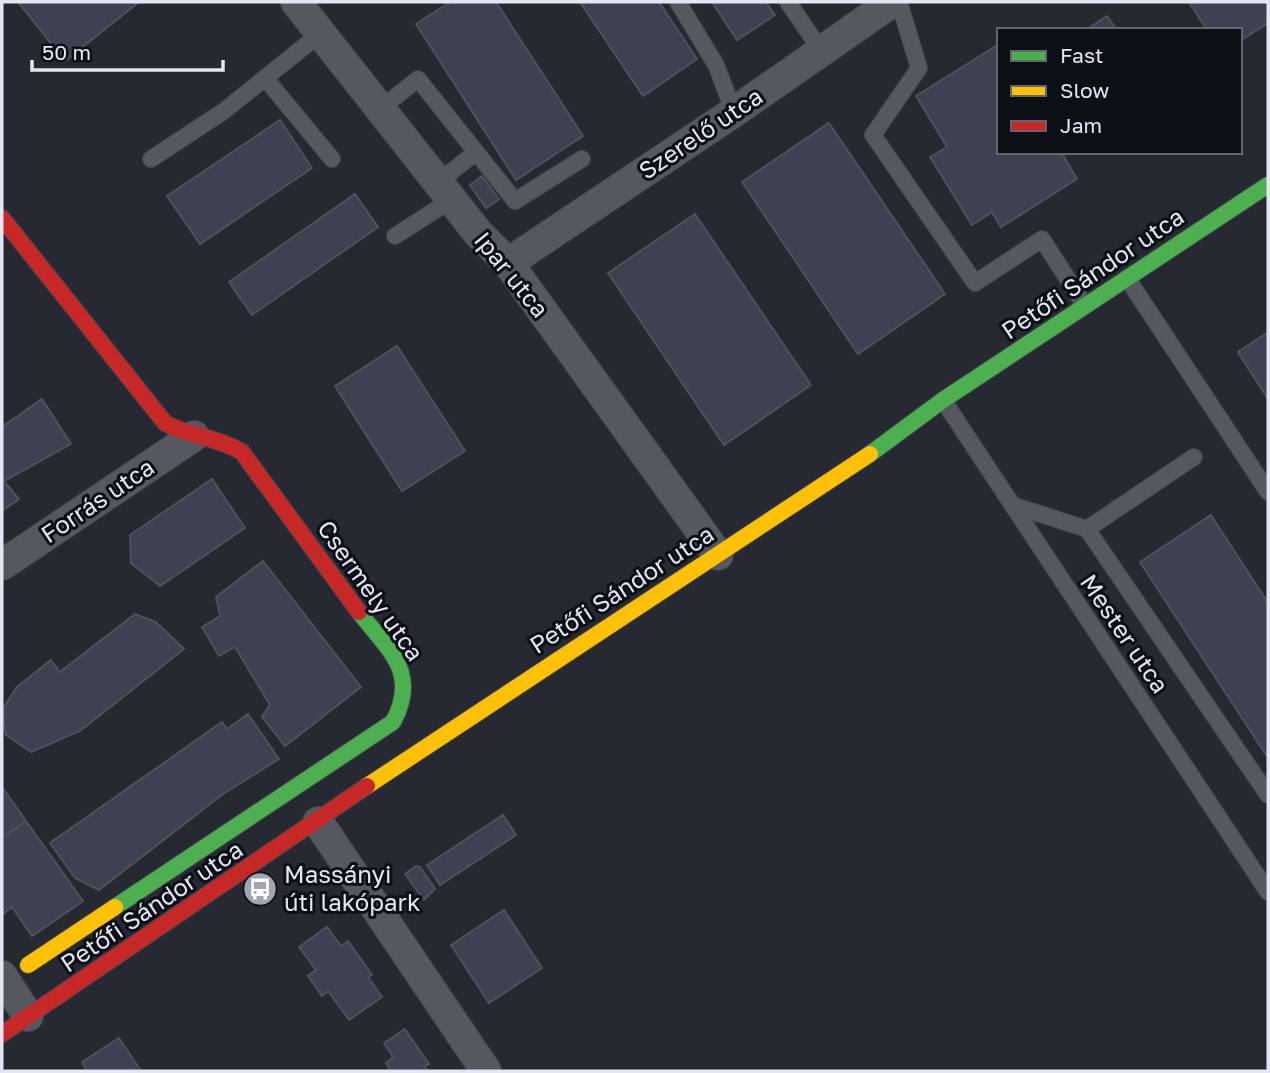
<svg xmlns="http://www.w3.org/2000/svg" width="1270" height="1073" font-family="'Golos Text',sans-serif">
  <rect width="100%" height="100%" fill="#272932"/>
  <path fill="#3e4150" stroke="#4e5158" stroke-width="2" d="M18 2H139L65 61Z
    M450 2H496L583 136 516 180 416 24Z
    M580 2H659L697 59 643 96Z
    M712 2H766L775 15 737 40Z
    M1189 2H1265L1268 7V23L1240 41V30H1207Z
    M1107 16 1117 30H1086Z
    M996 46 999 52V152H1061L1077 179 1001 227 992 212 972 225 930 157 947 147 916 96Z
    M280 120 312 168 200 244 167 196Z
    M829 123 945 294 858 354 742 182Z
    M482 176 499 199 486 208 470 185Z
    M355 194 378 227 252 315 229 282Z
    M695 214 811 385 724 445 608 273Z
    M1268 332V399L1238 352Z
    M397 346 465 451 402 491 335 386Z
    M42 399 71 444 4 481 19 499 2 511V427Z
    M212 479 245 528 160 586 131 563 130 535Z
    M1211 515 1268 603V758L1140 562Z
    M263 561 361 687 285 746 262 717 270 705 235 647 219 656 202 627 220 616 216 597Z
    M135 614 156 622 184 649 80 731 31 752 6 735 2 710 17 687 51 660 60 672Z
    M248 714 279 759 223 794 99 890 75 878 50 843 222 722 227 729Z
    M2 787 26 821 2 838Z
    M503 815 516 835 440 885 427 865Z
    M26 821 83 901 32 936 12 907 2 915V838Z
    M416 866 420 867 435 889 424 900 405 874Z
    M504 910 542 968 489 1003 451 945Z
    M327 927 341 946 348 941 372 975 368 977 382 997 349 1020 328 991 322 996 308 976 316 970 299 947Z
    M405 1029 429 1064 425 1066 428 1071H391L386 1063 393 1057 384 1043Z
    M119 1038 141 1071H87L82 1062Z"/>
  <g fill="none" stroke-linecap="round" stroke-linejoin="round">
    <g stroke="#43454d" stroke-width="18">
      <path id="lane" d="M678 2 716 65 734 112
        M788 2 822 52
        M899 2 919 68 873 135 975 283 1042 239 1085 306
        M265 78 332 159
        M380 109 418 79 515 201 582 159
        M151 159 224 111 321 33
        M437 183 475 153
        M395 236 451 200
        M1127 278 1268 492
        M943 400 1268 892
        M1012 505 1087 529 1268 795
        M1087 529 1194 457"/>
    </g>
    <g stroke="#43454d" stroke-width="32">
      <path id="street" d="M296 2 478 233 508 263 718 555
        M508 263 734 112 892 2
        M2 565 194 436
        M318 822 486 1071
        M2 976 28 1016"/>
    </g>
    <g stroke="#43454d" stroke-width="18">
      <path id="fast" d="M870 454 943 400 1268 185
        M115 907 393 722C420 672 388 650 359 612"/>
    </g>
    <g stroke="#43454d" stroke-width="18">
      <path id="slow" d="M367 786 870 454
        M28 965 115 907"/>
    </g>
    <g stroke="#43454d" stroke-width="18">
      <path id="jam" d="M2 218 165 423C189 437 218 437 242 452L359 612
        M2 1034 367 786"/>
    </g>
    <use href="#lane" stroke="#56585f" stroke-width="16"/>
    <use href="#street" stroke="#56585f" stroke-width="30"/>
    <use href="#fast" stroke="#4caf50" stroke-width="16"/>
    <use href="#slow" stroke="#ffc107" stroke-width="16"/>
    <use href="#jam" stroke="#c62828" stroke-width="16"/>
  </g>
  <defs>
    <g id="bus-disc" transform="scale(1.75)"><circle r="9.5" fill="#a2a4af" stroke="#0d0f17"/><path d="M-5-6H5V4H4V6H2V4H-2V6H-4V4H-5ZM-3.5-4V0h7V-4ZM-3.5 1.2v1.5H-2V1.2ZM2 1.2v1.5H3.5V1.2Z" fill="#fff"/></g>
  </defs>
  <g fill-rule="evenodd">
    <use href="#bus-disc" x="260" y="889"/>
  </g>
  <g text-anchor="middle" stroke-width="6" stroke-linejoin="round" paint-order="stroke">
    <g font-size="24" fill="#e4e7f3" stroke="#0d0f17">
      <text transform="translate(701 134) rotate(-34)" y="8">Szerelő utca</text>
      <text transform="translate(1093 274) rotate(-34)" y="8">Petőfi Sándor utca</text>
      <text transform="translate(511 275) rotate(51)" y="8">Ipar utca</text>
      <text transform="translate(98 501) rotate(-34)" y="8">Forrás utca</text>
      <text transform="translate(622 590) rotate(-33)" y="8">Petőfi Sándor utca</text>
      <text transform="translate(370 591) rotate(55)" y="8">Csermely utca</text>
      <text transform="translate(1124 634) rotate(56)" y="8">Mester utca</text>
      <text transform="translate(152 907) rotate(-34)" y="8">Petőfi Sándor utca</text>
    </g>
    <g font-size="24" fill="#e4e7f3" stroke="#0d0f17" text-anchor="start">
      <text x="284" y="883">Massányi<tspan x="284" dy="28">úti lakópark</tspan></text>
    </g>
  </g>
  <rect width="1270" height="1073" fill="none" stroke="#e4e7f3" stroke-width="7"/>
  <rect x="997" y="28" width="245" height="126" fill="#0d0f17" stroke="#63656f" stroke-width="2"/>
  <rect x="1011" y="51" width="35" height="10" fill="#4caf50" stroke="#63656f" stroke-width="2"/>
  <text x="1060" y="63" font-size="21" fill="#e4e7f3">Fast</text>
  <rect x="1011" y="86" width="35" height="10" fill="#ffc107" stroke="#63656f" stroke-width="2"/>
  <text x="1060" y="98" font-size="21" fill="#e4e7f3">Slow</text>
  <rect x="1011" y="121" width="35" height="10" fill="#c62828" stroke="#63656f" stroke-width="2"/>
  <text x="1060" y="133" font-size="21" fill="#e4e7f3">Jam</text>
  <path d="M32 60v10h191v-10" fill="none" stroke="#e4e7f3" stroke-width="3.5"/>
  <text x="42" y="60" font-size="21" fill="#e4e7f3" stroke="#0d0f17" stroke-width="5" paint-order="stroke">50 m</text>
</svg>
